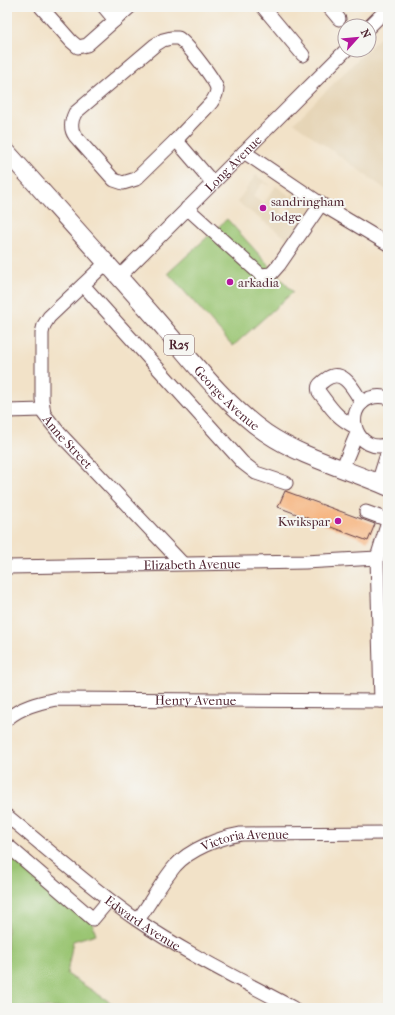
<svg xmlns="http://www.w3.org/2000/svg" width="395" height="1015" font-family="'IM FELL French Canon',serif">
  <rect width="100%" height="100%" fill="#f6f6f2"/>
  <filter id="ink" filterUnits="userSpaceOnUse"><feTurbulence type="fractalNoise" baseFrequency=".025" numOctaves="2"/><feDisplacementMap in="SourceGraphic" scale="8" xChannelSelector="R" yChannelSelector="G"/><feConvolveMatrix kernelMatrix="1 2 1 2 8 2 1 2 1" color-interpolation-filters="sRGB"/></filter>
  <filter id="wash" filterUnits="userSpaceOnUse"><feTurbulence type="fractalNoise" baseFrequency=".012" numOctaves="4" result="noise"/><feDisplacementMap in="SourceGraphic" scale="16" xChannelSelector="R" yChannelSelector="G"/><feGaussianBlur stdDeviation="0.9" result="paint"/><feColorMatrix in="noise" values="0 0 0 0 0 0 0 0 0 0 0 0 0 0 0 0 0 1.4 0 .05"/><feComposite in="paint" operator="in"/></filter>
  <g filter="url(#wash)">
    <rect width="100%" height="100%" fill="#f2e2c8"/>
    <path fill="#e6d5b7" d="M388 30V191L294 123 367 50H369V48Z
      M256 175 270 185 269 186 263 182 253 196 263 204 276 186 290 196 280 211 286 216 291 210 285 205 293 193 312 207 289 240 237 202Z"/>
    <path fill="#9ac572" stroke="#72724e" d="M227 219 293 292 233 346 168 273Z
      M7 853 92 922 96 934 73 941 67 974 119 1008H7Z"/>
    <g id="blocks">
      <path fill="#f6b078" d="M285 491 375 524 368 541 278 507Z"/>
    </g>
  </g>
  <g filter="url(#ink)">
    <use href="#blocks" fill-opacity="0" stroke="#633c43" stroke-width="1"/>
    <g fill="none" stroke-linecap="round" stroke-linejoin="round">
      <g stroke="#633c43" stroke-width="15">
        <g id="minor">
          <path d="M41 7 71 41 78 47 87 45 130 7"/>
          <path d="M104 7 115 20"/>
          <path d="M263 7 303 55"/>
          <path d="M329 7 339 19"/>
          <path d="M369 27 388 8"/>
          <path d="M171 38C173 38 176 38 178 38 185 41 216 81 217 89 217 95 214 99 211 103L176 140 136 179 123 183 114 180 75 136C70 129 71 121 75 113L155 45 163 40Z"/>
          <path d="M176 140 213 183"/>
          <path d="M244 152 321 204 388 244"/>
          <path d="M187 208 261 275 271 274 279 265 321 204"/>
          <path id="s1" d="M106 263 49 317 44 325 42 333V399L44 414 60 434 182 563"/>
          <path id="s2" d="M119 277 346 50"/>
          <path d="M83 285 243 463 256 473 286 483"/>
          <path d="M388 398C382 396 376 396 370 398 340 410 358 456 388 444"/>
          <path d="M7 411 43 410"/>
          <path d="M355 427C336 417 332 409 319 392 317 385 320 384 325 380 343 366 354 390 362 403"/>
          <path d="M342 469 357 433"/>
          <path d="M378 483 388 451"/>
          <path d="M366 512 388 520"/>
          <path id="s3" d="M7 567 305 562 377 558"/>
          <path d="M381 701 377 558 388 522"/>
          <path id="s4" d="M7 719C21 707 38 703 56 699L388 701"/>
          <path id="s5" d="M7 816C50 851 92 889 137 920 187 954 241 980 293 1008"/>
          <path d="M7 845 93 919 109 900"/>
          <path id="s6" d="M138 920C150 903 161 883 175 866 190 849 219 838 241 834L388 833"/>
        </g>
      </g>
      <g stroke="#633c43" stroke-width="19">
        <g id="major">
          <path id="s7" d="M7 152C57 208 107 263 157 320 189 357 225 405 266 433 303 458 347 469 388 487"/>
        </g>
      </g>
      <use href="#minor" stroke="#fff" stroke-width="13"/>
      <use href="#major" stroke="#fff" stroke-width="17"/>
    </g>
  </g>
  <g fill="#b5179e" stroke="#f6f6f2" stroke-width="1.5">
    <circle cx="263" cy="208" r="4"/>
    <circle cx="230" cy="282" r="4"/>
    <circle cx="338" cy="521" r="4"/>
  </g>
  <g text-anchor="middle" stroke-width="4" stroke-linejoin="round" paint-order="stroke">
    <rect fill="#f6f6f2" stroke="#7e6067" stroke-width="1" x="164" y="335" width="30" height="20" rx="3"/>
    <g font-size="12" font-weight="bold" fill="#4a1f2b">
      <text x="179" y="349">R25</text>
    </g>
    <g font-size="13" fill="#4a1f2b" stroke="#f6f6f2">
      <text dy="5" stroke="none"><textPath href="#s2" startOffset="161">Long Avenue</textPath></text>
      <text dy="5" stroke="none"><textPath href="#s7" startOffset="330">George Avenue</textPath></text>
      <text dy="5" stroke="none"><textPath href="#s1" startOffset="214">Anne Street</textPath></text>
      <text dy="5" stroke="none"><textPath href="#s3" startOffset="185">Elizabeth Avenue</textPath></text>
      <text dy="5" stroke="none"><textPath href="#s4" startOffset="193">Henry Avenue</textPath></text>
      <text dy="5" stroke="none"><textPath href="#s6" startOffset="143">Victoria Avenue</textPath></text>
      <text dy="5" stroke="none"><textPath href="#s5" startOffset="173">Edward Avenue</textPath></text>
    </g>
    <g font-size="13" fill="#4a1f2b" stroke="#f6f6f2" text-anchor="start">
      <text x="271" y="206">sandringham<tspan x="271" dy="15">lodge</tspan></text>
      <text x="238" y="287">arkadia</text>
      <text x="330" y="526" text-anchor="end">Kwikspar</text>
    </g>
  </g>
  <rect width="395" height="1015" fill="none" stroke="#f6f6f2" stroke-width="24"/>
  <g transform="translate(357 38) rotate(63)"><circle r="19" fill="#f6f6f2" stroke="#b1a0a2"/>
  <path d="M0-3L7 15L0 10L-7 15Z" fill="#b5179e"/>
  <text y="-6" font-size="11" font-weight="bold" text-anchor="middle" fill="#4a1f2b">N</text>
  </g>
</svg>
